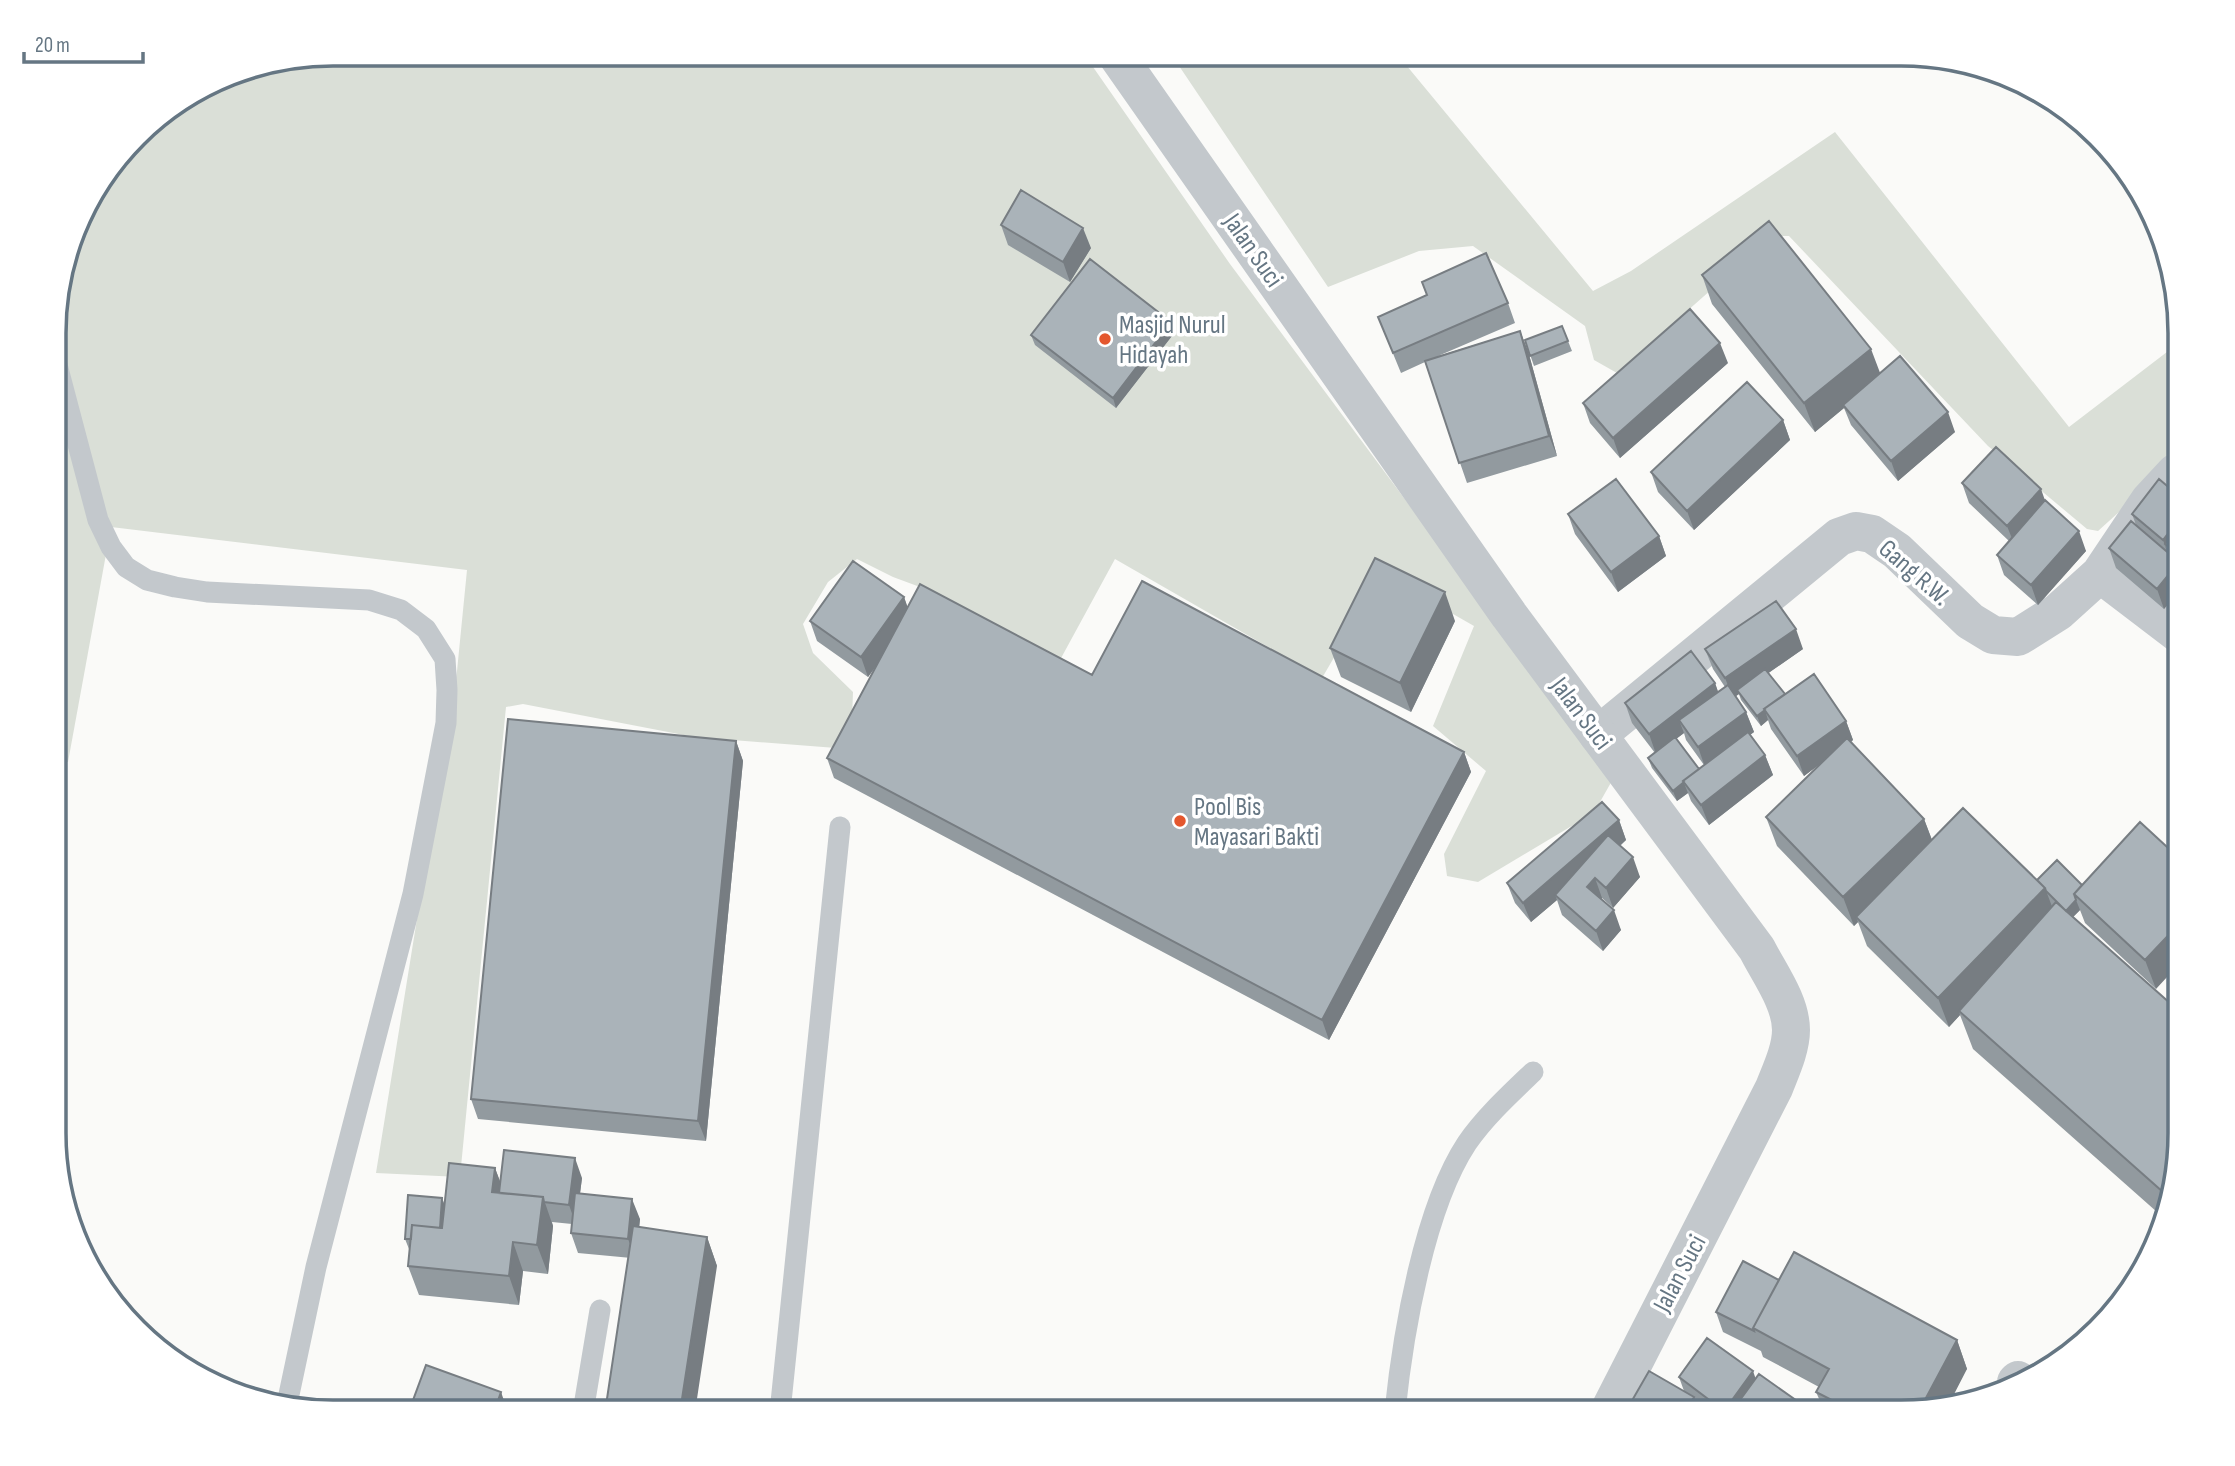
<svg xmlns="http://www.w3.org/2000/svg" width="2235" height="1466" font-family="'Sofia Sans Condensed',sans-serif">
  <rect width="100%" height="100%" fill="#fafaf8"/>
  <path fill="#dadfd7" d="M333 54H1084L1230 264 1613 779 1592 816 1570 827 1478 882 1447 876 1444 854 1486 771 1433 726 1474 626 1383 574 1322 678 1115 559 1060 660 920 587 893 577 857 559 828 582 803 624 813 653 853 692 852 719 836 748 694 737 523 704 506 707 460 1177 376 1173 457 671 467 570 111 527 68 762H57V297L83 209 149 124 227 75Z
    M1171 54H1397L1593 291 1631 271 1835 132 2069 427 2180 342V457L2098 531 2087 529 1988 446 1789 236H1772L1617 373 1594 360 1585 326 1473 246 1419 251 1328 287Z"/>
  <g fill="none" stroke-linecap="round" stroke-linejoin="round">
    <path stroke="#c3c8cc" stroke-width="21" d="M57 365 98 520 111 547 126 567 147 580 175 587 207 592 369 600 401 610 426 629 445 659 447 690 446 723 413 894 316 1267 287 1404
      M1395 1411C1403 1334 1424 1208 1467 1143 1485 1117 1510 1094 1533 1072
      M583 1412 600 1310
      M780 1412 840 827"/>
    <path stroke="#c3c8cc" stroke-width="38" d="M2100 574 2180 635
      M1598 735 1839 537 1856 531 1872 534 1897 551 1970 621 1993 635 2018 637 2058 612 2100 574 2149 501 2175 473 2180 472
      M2016 1382 2018 1380"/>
    <path stroke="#c3c8cc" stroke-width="38" d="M1116 54 1509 615 1757 949C1769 973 1791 1002 1791 1030 1791 1049 1781 1070 1774 1088L1609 1411"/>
  </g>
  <path fill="#929a9f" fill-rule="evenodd" d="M1001 225 1091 248 1070 282 1008 245Z
    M1702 275 1880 374 1955 432 1898 481 1851 425 1844 408 1815 432 1712 304Z
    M1422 282 1508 303 1515 323 1438 356 1520 331 1528 351 1557 456 1467 483 1425 362 1401 373 1378 317 1427 295Z
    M1175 332 1116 408 1035 345 1031 335Z
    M1525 340 1568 341 1572 351 1534 366Z
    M1728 363 1620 458 1590 423 1583 403Z
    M1783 420 1790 440 1694 530 1658 492 1651 472Z
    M1962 483 2045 501 2086 551 2038 605 2004 575 1997 555 2009 541 1969 503Z
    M2180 497V590L2164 609 2116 568 2109 548 2136 525 2132 514Z
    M1568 514 1659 536 1666 556 1618 592 1575 534Z
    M2180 593V614L2175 599Z
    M904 597 907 606 1092 675 1464 752 1471 772 1329 1040 834 778 827 758 875 668 868 677 817 641 810 621Z
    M1455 621 1411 712 1341 677 1330 648Z
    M1705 649H1803L1768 673 1785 694 1846 721 1853 740 1851 742 1924 819 1932 840 2037 880 2082 885 2140 822 2156 989 2085 923 2080 910 2073 917 2180 1151 2166 1220 1973 1049 1960 1015 1949 1027 1867 946 1858 922 1854 926 1777 846 1766 817 1822 762 1804 776 1771 729 1768 720 1761 726 1741 700 1739 694 1736 696 1746 712 1754 732 1750 735 1765 755 1773 775 1709 825 1691 801 1688 793 1677 801 1652 768 1648 758 1655 753 1632 723 1625 703 1715 683 1718 692 1725 687 1713 669ZM1684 733 1686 740 1704 765 1699 769 1676 739Z
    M736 741 743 761 706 1141 478 1119 471 1099Z
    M1619 820 1626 840 1620 846 1640 877 1613 908 1602 898 1601 899 1621 930 1603 951 1562 915 1557 900 1531 922 1515 903 1507 883Z
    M495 1168 500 1182 582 1178 580 1193 640 1219 639 1227 707 1237 717 1266 578 1253 571 1233 572 1224 552 1222 553 1226 548 1274 523 1271 519 1305 419 1295 408 1266 410 1249H409L405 1239 444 1204Z
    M1779 1280 1957 1340 1967 1369 1920 1411H1814L1820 1401 1816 1392 1819 1387 1763 1357 1761 1351 1723 1332 1716 1312Z
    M1679 1377 1756 1379 1800 1403 1803 1411H1705L1696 1405 1699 1411H1626L1684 1391Z
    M412 1403 508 1412H415Z"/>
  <path fill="#777d82" d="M1083 228 1091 248 1070 282 1063 262Z
    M1171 322 1175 332 1116 408 1113 398Z
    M1520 331 1528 351 1557 456 1549 436Z
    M1720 343 1728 363 1620 458 1613 438Z
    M1871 349 1882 378 1843 405 1844 408 1815 432 1804 403Z
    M1948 412 1955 432 1898 481 1891 461Z
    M1783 420 1790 440 1694 530 1687 511Z
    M2041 489 2048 509 2015 546 2007 526Z
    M2180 518V547L2165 544 2170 560 2163 540Z
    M2079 531 2086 551 2038 605 2031 585Z
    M1659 536 1666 556 1618 592 1611 572Z
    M2179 562 2180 590 2164 609 2157 589Z
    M1445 592 1455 621 1411 712 1400 683Z
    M904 597 911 617 868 677 861 657Z
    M1796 629 1803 649 1740 693 1737 690 1739 694 1733 698 1725 678Z
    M1715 683 1722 703 1679 720 1684 733 1656 754 1649 734Z
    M1765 710 1768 720 1761 726 1757 716Z
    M1746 712 1754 732 1705 767 1698 747Z
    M1846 721 1853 740 1804 776 1797 756Z
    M736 741 743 761 706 1141 698 1121Z
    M1464 752 1471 772 1329 1040 1322 1020Z
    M1765 755 1773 775 1709 825 1701 805Z
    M1684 783 1688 793 1677 801 1673 791Z
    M1924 819 1935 848 1856 917 1858 922 1854 926 1843 897Z
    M1619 820 1626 840 1559 898 1555 895 1557 900 1531 922 1523 903Z
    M1633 857 1640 877 1613 908 1606 888Z
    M1595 878 1602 898 1595 907 1587 887Z
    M2045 888 2056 917 1959 1011 1960 1015 1949 1027 1938 998Z
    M2076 900 2080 910 2069 921 2066 911Z
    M1614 910 1621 930 1603 951 1596 931Z
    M2180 923V963L2156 989 2145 960Z
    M575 1158 582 1178 576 1225 569 1205Z
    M495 1168 506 1197 492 1192Z
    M2174 1179 2169 1207 2163 1192Z
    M543 1197 553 1226 548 1274 537 1245Z
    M442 1198 446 1208 439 1241Z
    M632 1199 640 1219 636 1259 628 1239Z
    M707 1237 717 1266 695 1412H680Z
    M513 1242 523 1271 519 1305 509 1276Z
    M1957 1340 1967 1369 1950 1402 1919 1411Z
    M1753 1371 1760 1391 1745 1411H1724Z
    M501 1392 508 1412H494Z
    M1694 1397 1699 1411H1685Z
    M1800 1403 1803 1411H1795Z"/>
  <path fill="#aab3b9" stroke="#777d82" stroke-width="2" d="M1021 190 1083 228 1063 262 1001 225Z
    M1769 221 1871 349 1804 403 1702 275Z
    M1486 253 1508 303 1393 353 1378 317 1427 295 1422 282Z
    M1090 259 1171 322 1113 398 1031 335Z
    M1690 309 1720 343 1613 438 1583 403Z
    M1562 326 1568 341 1530 356 1525 340Z
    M1520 331 1549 436 1459 463 1425 361Z
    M1900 356 1948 412 1891 461 1843 405Z
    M1747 382 1783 420 1687 511 1651 472Z
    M1996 447 2041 489 2007 526 1962 483Z
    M1616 479 1659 536 1611 572 1568 514Z
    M2159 479 2180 497V518L2163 540 2132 514Z
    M2045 500 2079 531 2031 585 1997 555Z
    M2131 521 2179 562 2157 589 2109 548Z
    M2180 526V557L2165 544Z
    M1375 558 1445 592 1400 683 1330 648Z
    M853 561 904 597 861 657 810 621Z
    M1142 581 1464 752 1322 1020 827 758 920 584 1092 675Z
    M2180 593V604L2175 599Z
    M1776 601 1796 629 1725 678 1705 649Z
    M1691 651 1715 683 1649 734 1625 703Z
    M1765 669 1785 694 1764 709 1765 710 1757 716 1737 690Z
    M1814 674 1846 721 1797 756 1764 709Z
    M1728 685 1746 712 1698 747 1679 720Z
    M508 719 736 741 698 1121 471 1099Z
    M1748 732 1765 755 1701 805 1683 781Z
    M1675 737 1699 769 1683 781 1684 782 1673 791 1648 758Z
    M1847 738 1924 819 1843 897 1766 817Z
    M1602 802 1619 820 1523 903 1507 883Z
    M1963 808 2045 888 1938 998 1856 917Z
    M2140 822 2180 859V923L2145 960 2074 894Z
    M1608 835 1633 857 1606 888 1595 878 1587 887 1614 910 1596 931 1555 895Z
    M2057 860 2082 885 2074 894 2076 900 2066 911 2046 891 2045 888 2037 880Z
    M2056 902 2180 1012V1151L2174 1179 2163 1192 1959 1011Z
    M504 1150 575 1158 569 1205 544 1202 543 1197 499 1193Z
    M449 1163 495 1168 492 1192 543 1197 537 1245 513 1242 509 1276 408 1266 412 1225 442 1228Z
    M575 1193 632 1199 628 1239 571 1233Z
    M408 1195 442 1198 440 1228 412 1225 411 1239H405Z
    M633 1226 707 1237 680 1412H605Z
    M1794 1252 1957 1340 1919 1411H1853L1816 1392 1829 1369 1753 1328Z
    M1743 1261 1779 1280 1753 1328 1754 1331 1716 1312Z
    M1707 1338 1753 1371 1724 1411 1679 1377Z
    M426 1365 501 1392 494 1412H437L412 1403Z
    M1649 1371 1694 1397 1685 1411H1626Z
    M1759 1374 1800 1403 1795 1411H1732Z
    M1820 1401 1839 1411H1814Z"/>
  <g fill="#e4572e" stroke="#fff" stroke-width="2.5">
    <circle cx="1105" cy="339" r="7"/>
    <circle cx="1180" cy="821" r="7"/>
  </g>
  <g text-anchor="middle" stroke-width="7" stroke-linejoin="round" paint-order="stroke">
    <g font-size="26" fill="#657683" stroke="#fff">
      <text transform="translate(1254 250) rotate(55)" y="9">Jalan Suci</text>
      <text transform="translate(1915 572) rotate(41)" y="9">Gang R.W.</text>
      <text transform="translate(1582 713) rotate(53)" y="9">Jalan Suci</text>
      <text transform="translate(1679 1273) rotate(-62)" y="9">Jalan Suci</text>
    </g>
    <g font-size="26" fill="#657683" stroke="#fff" text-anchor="start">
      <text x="1119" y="333">Masjid Nurul<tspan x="1119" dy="30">Hidayah</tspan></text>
      <text x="1194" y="815">Pool Bis<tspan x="1194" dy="30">Mayasari Bakti</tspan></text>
    </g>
  </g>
  <path d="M0 0H2235V1466H0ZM333 66H1901A267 267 0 0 1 2168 333V1133A267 267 0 0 1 1901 1400H333A267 267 0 0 1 66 1133V333A267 267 0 0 1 333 66Z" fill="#fff" fill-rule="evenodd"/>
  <path fill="none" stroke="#657683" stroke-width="3.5" d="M333 66H1901A267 267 0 0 1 2168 333V1133A267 267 0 0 1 1901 1400H333A267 267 0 0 1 66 1133V333A267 267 0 0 1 333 66Z"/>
  <path d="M24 52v10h119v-10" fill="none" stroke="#657683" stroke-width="3.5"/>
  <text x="35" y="52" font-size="21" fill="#657683" stroke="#ffffff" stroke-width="5" paint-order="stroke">20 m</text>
</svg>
